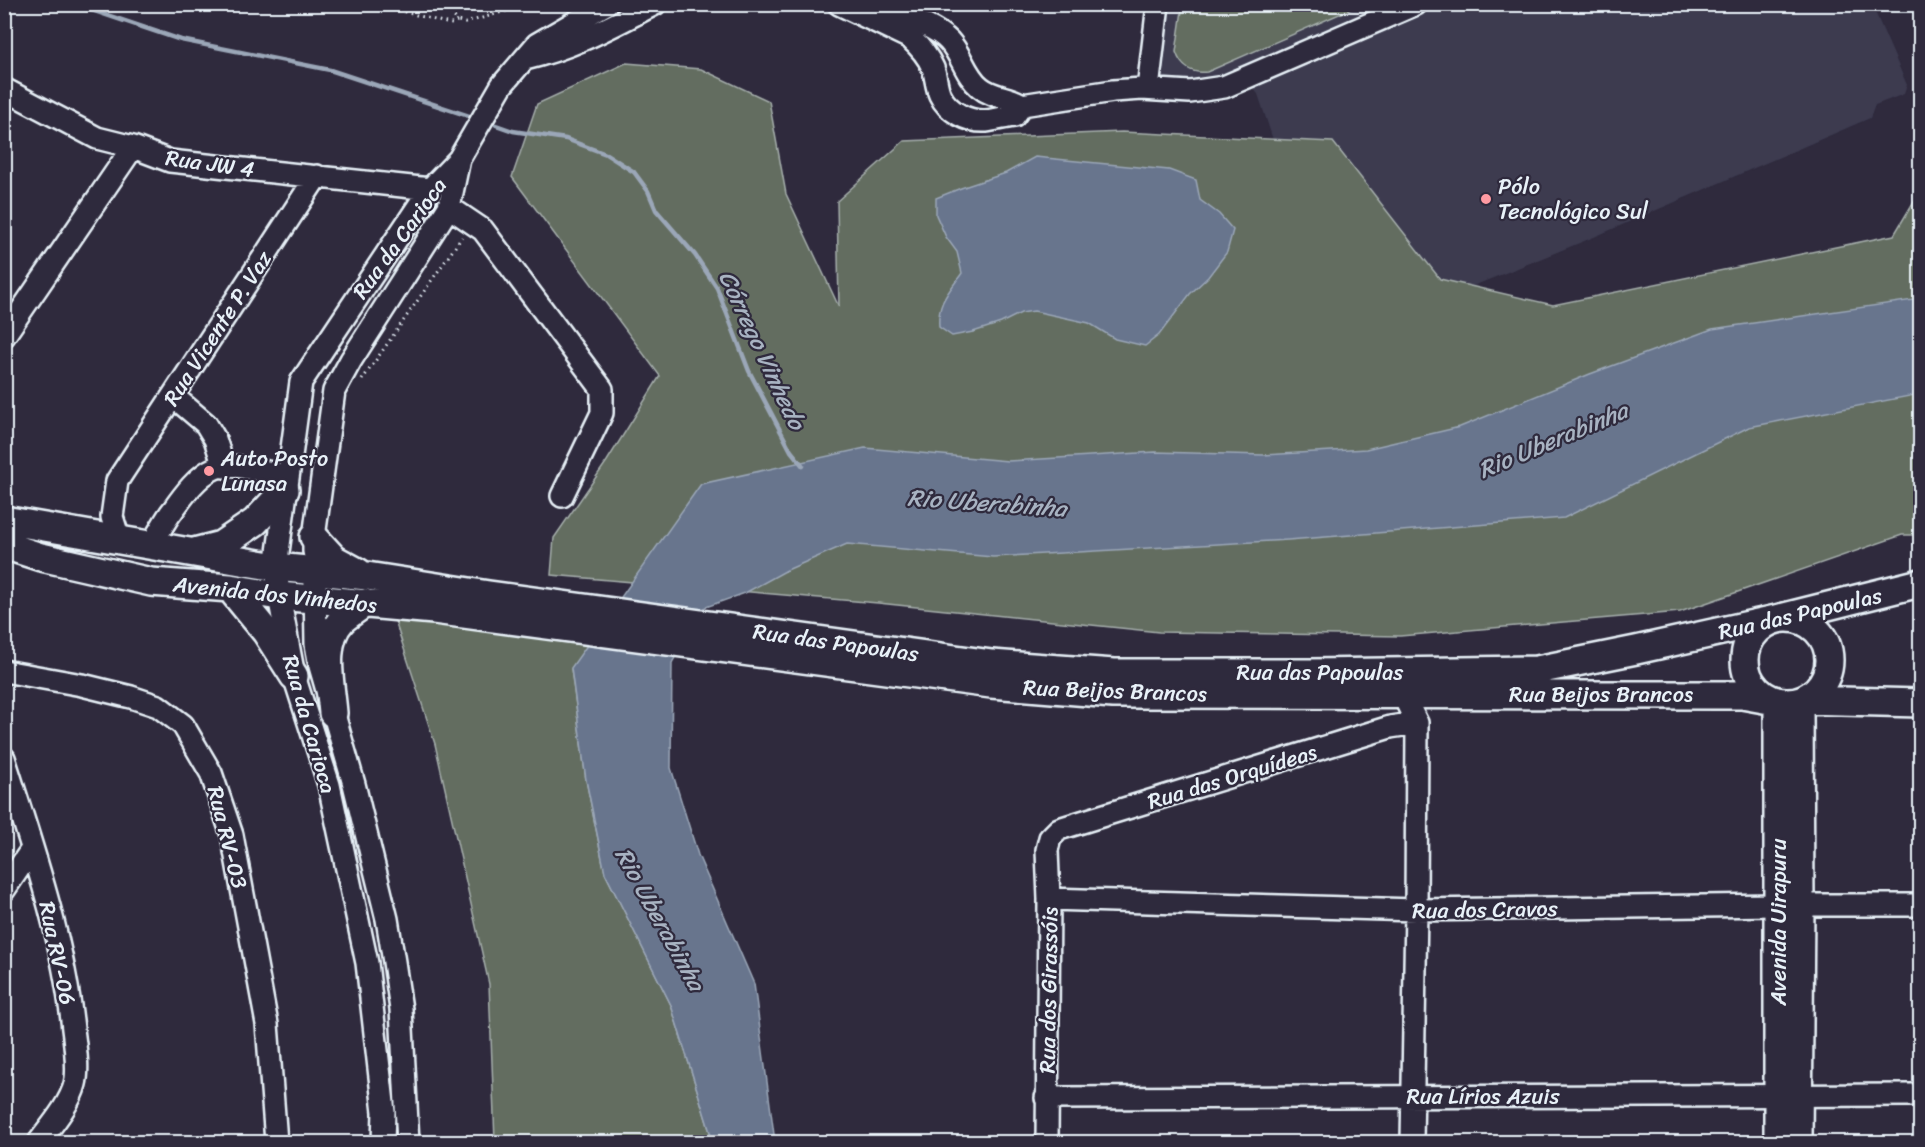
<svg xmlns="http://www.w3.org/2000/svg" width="1925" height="1147" font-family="Sriracha,sans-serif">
  <rect width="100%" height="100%" fill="#2f2a3d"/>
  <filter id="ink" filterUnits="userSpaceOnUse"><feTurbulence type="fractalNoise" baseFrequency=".0167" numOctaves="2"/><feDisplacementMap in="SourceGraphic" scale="12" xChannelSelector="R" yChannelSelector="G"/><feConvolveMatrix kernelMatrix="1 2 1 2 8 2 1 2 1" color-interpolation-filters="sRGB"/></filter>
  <g filter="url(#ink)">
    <path fill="#3c3b50" d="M1158 4 1872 5 1907 85 1904 94 1875 105 1870 118 1594 237 1394 318 1280 161 1258 94 1245 78 1157 90Z"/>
    <path fill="#636d61" stroke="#a6afac" stroke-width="1.5" d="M1183 4H1360V5L1207 72C1192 74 1181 67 1176 52Z
      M626 63 701 69 769 101 786 194 839 307 837 201 904 141 1122 132 1333 142 1440 279 1553 305 1894 235 1920 191V535H1902L1680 612 1400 636 1159 632 878 603 551 575 554 538 607 461 660 376 512 177 537 104Z
      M393 615 589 644 571 669 586 780 605 873 671 1005 713 1142H495L489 984 435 744Z"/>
    <path fill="#68758d" stroke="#9ba7b8" stroke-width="1.5" d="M1035 157 1169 170 1196 180 1200 200 1219 214 1233 230 1227 252 1208 277 1190 294 1159 335 1145 346 1115 339 1089 323 1034 311 1021 313 1001 323 973 332 952 336 939 327C937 302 949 292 962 273L957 252 946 237 936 215V198L961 188 1006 173Z
      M1920 299V394L1749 427 1564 518 1288 540 993 557 847 544 787 570 745 593 703 608 672 663 671 768 698 855 754 984 775 1142H713L671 1005 605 873 586 780 571 668 701 484 865 448 1008 461 1155 452 1264 455 1366 449 1460 427 1590 374 1712 329Z"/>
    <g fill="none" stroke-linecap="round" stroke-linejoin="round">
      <path stroke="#9ba7b8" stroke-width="4.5" d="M74 4 181 40 330 70 475 118
        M496 125 513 131 566 139 606 154 634 172 648 191 656 210 695 255 717 288 749 371 791 451 803 466"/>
      <g stroke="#e8f1f8" stroke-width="26">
        <path id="minor" d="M839 4 910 38C919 46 928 56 933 68 936 76 936 86 940 95 948 112 968 122 986 121 996 120 1005 117 1014 116L1022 105
          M875 4C896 14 934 25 949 41 962 55 965 75 980 87 993 98 1009 96 1022 105L1113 91 1142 89 1190 92 1224 87 1416 4
          M525 59C573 48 612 26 655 4
          M4 89 97 138 133 147 170 161 430 189
          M1148 89 1158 4
          M449 207 483 230 602 389V413L562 496
          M4 336 133 147
          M173 396 206 424 215 439 224 467
          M119 539 112 517 117 481 317 176
          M150 545C159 534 164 521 173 510 183 496 198 475 215 468 229 461 271 473 287 477
          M314 552V537L334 391 351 360 449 207 459 159
          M315 584 316 644 320 666 354 784 387 919 394 962 401 1009 408 1142
          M4 671 82 685 131 697 158 706 183 725 211 773 232 835 267 1024 276 1142
          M1403 695 1417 723 1416 910 1412 1142
          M4 758C32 847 63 936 73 1029 75 1045 79 1069 75 1084 70 1104 51 1126 39 1142
          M4 890 32 849
          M1049 899 1416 910 1777 905H1920
          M1046 1098 1920 1095
          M383 1142 384 1112 367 963 329 785 294 676 279 596 276 567 301 382 430 189 459 159 502 85 537 44 606 4
          M1047 1142 1049 899 1047 850 1050 838 1059 829 1390 727 1417 723"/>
      </g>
      <g stroke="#e8f1f8" stroke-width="32">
        <path id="major" d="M4 520 276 567 367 576 489 595 992 664 1114 673H1310L1537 670 1636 650 1776 619 1920 583
          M314 537 334 559 358 572
          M4 545 41 557 151 582 230 588 279 596 434 610 991 684 1113 694 1742 695 1775 701
          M194 552 221 545 255 522 285 490
          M230 588 266 632 294 676
          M1745 660a42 42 0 1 1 84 0a42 42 0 1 1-84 0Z
          M1802 700 1920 703
          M1778 702V1142
          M333 713C331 685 320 643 342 620 349 614 358 608 365 603
          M1798 1142 1800 906 1799 702"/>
      </g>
      <path stroke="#e8f1f8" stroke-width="3" stroke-dasharray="1.5 4.5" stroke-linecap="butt" d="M375 4 446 23 452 24 457 21
        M442 4 458 21 465 23 530 4
        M362 380 462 237"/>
      <use href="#minor" stroke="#2f2a3d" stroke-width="21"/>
      <use href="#major" stroke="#2f2a3d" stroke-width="27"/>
    </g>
  </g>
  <g fill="#ff9aa2" stroke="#2f2a3d" stroke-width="2">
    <circle cx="1486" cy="199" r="6"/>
    <circle cx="209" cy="471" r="6"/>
  </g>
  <g text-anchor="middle" stroke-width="4.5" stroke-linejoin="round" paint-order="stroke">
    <g font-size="22" fill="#e8f1f8" stroke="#2f2a3d">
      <text transform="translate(210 163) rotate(8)" y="8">Rua JW 4</text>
      <text transform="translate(399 238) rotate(-54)" y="8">Rua da Carioca</text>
      <text transform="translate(217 328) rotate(-57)" y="8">Rua Vicente P. Vaz</text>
      <text transform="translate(275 594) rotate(6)" y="8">Avenida dos Vinhedos</text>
      <text transform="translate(1800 613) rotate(-13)" y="8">Rua das Papoulas</text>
      <text transform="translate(836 642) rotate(8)" y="8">Rua das Papoulas</text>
      <text x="1320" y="680">Rua das Papoulas</text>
      <text transform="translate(1115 690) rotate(2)" y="8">Rua Beijos Brancos</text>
      <text x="1601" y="702">Rua Beijos Brancos</text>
      <text transform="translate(310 724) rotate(74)" y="8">Rua da Carioca</text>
      <text transform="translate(1232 776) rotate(-17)" y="8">Rua das Orquídeas</text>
      <text transform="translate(228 837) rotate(76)" y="8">Rua RV-03</text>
      <text transform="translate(1485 909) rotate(-1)" y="8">Rua dos Cravos</text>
      <text transform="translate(1778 922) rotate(-90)" y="8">Avenida Uirapuru</text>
      <text transform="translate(58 953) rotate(78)" y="8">Rua RV-06</text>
      <text transform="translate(1048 990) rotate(-89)" y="8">Rua dos Girassóis</text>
      <text x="1483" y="1104">Rua Lírios Azuis</text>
    </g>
    <g font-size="22" fill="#e8f1f8" stroke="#2f2a3d" text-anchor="start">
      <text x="1498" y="194">Pólo<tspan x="1498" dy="25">Tecnológico Sul</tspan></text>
      <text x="221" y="466">Auto Posto<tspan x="221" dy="25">Lunasa</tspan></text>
    </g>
    <g font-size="24" font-style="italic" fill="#a8b3c2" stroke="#2f2a3d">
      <text transform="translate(762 350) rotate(65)" y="8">Córrego Vinhedo</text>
      <text transform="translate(1553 440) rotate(-23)" y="8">Rio Uberabinha</text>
      <text transform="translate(987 503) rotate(4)" y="8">Rio Uberabinha</text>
      <text transform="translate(660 919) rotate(61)" y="8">Rio Uberabinha</text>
    </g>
  </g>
  <rect width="1925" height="1147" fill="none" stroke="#2f2a3d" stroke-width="24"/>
  <rect x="12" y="12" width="1901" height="1123" fill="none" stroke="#e8f1f8" stroke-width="2" filter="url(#ink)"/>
</svg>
